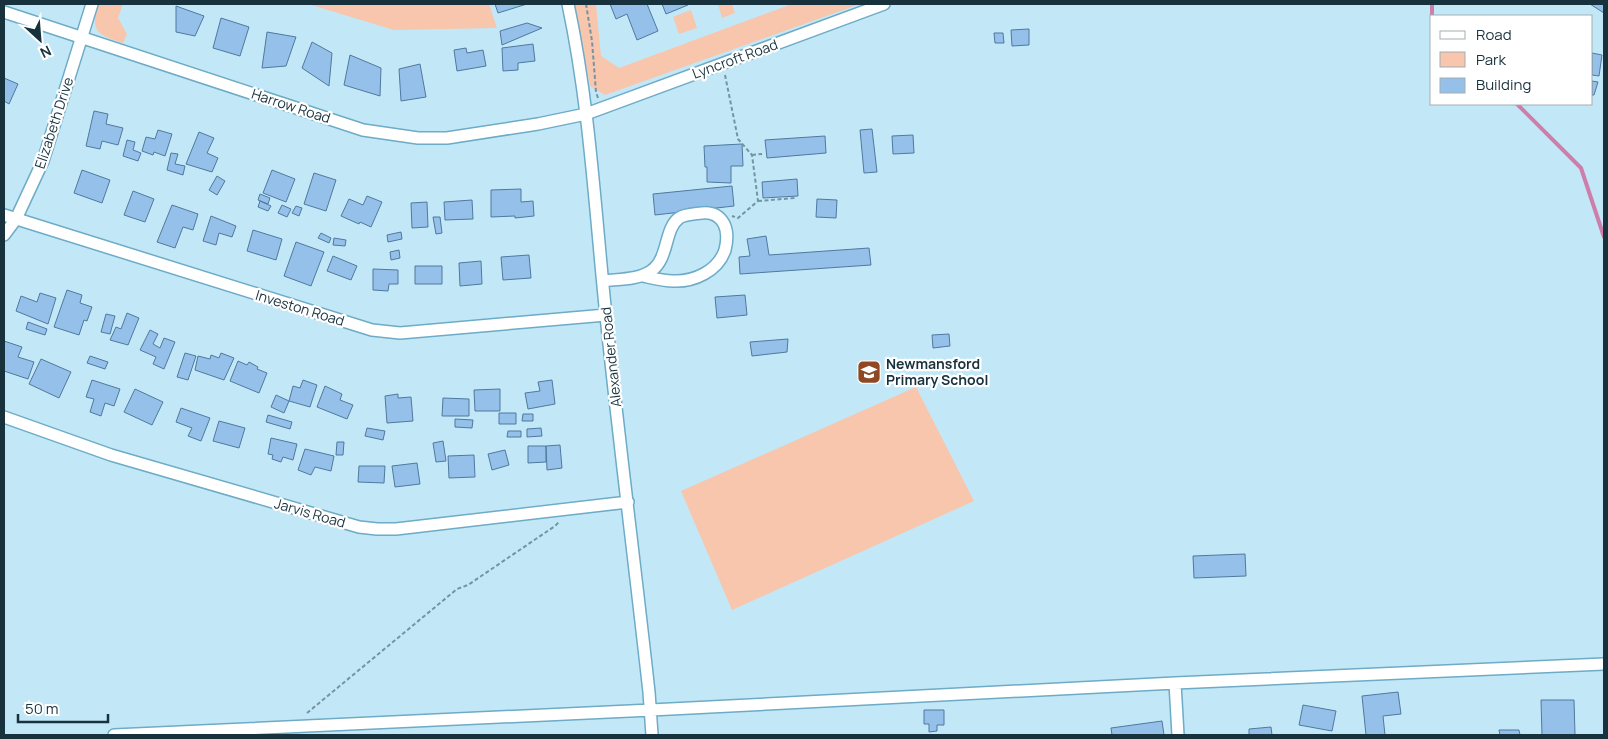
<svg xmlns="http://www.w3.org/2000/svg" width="1608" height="739" font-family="Manrope,sans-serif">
  <rect width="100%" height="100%" fill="#c2e8f8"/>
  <path fill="#f8c5ad" d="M98 4H123L118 18 127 34 123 43C99 35 89 32 98 4Z
    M308 4H489L497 28 394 30Z
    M575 4H596L601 56 619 68 792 4H860L605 95 590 86Z
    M718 4H732L735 13 722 18Z
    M691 10 697 28 679 34 673 17Z
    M916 387 974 501 732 610 681 491Z"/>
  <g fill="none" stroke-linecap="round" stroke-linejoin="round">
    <path stroke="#cf7daa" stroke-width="4" d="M1432 18V4
      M1517 104 1581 168 1604 237"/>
  </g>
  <path fill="#94c0e9" stroke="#4f799e" d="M495 4H527L498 13Z
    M610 4H647L658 31 637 40 627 14 616 19Z
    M662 4H688V5L666 14Z
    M1590 4H1604V13Z
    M176 6 204 16 195 36 176 32Z
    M221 18 249 27 240 56 213 48Z
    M527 23 542 28 502 45 500 31Z
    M1029 29V45L1012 46 1011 30Z
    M267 32 296 37 286 66 262 68Z
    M994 33H1003L1004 43H995Z
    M312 42 332 53 329 86 302 68Z
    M533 44 535 61 518 63V70L503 71 502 48Z
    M466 48 467 53 483 50 486 66 457 71 454 50Z
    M1592 53 1602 55 1599 76 1592 75Z
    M350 55 381 68 380 96 344 85Z
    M420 64 426 97 401 101 399 69Z
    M4 78 18 84 9 104 4 101Z
    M1592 81 1598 82 1594 95H1592Z
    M94 111 108 114 106 124 123 128 118 145 102 141 100 149 86 146Z
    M872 129 877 172 864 173 860 130Z
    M158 130 172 134 165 156 154 152 153 155 142 151 146 137 155 139Z
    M199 132 214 138 207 153 218 158 212 172 186 164Z
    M913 135 914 153 893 154 892 136Z
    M825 136 826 153 767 158 765 140Z
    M127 140 135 142 133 150 141 153 138 161 123 156Z
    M742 144 743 166H731V183L707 182V167H705L704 146Z
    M171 153 178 154 175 164 185 166 183 175 167 170Z
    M82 170 110 180 102 203 74 193Z
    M272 170 295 179 286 202 263 193Z
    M314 173 336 180 326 211 304 204Z
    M217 176 225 181 217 195 209 190Z
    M797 179 798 196 763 198 762 182Z
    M732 186 734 206 655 215 653 194Z
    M521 189V202L533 201 534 216 515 218V216L491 217V190Z
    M133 191 154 199 145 222 124 215Z
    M260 194 270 198 268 204 258 200Z
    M367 196 382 202 371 227 360 222 359 224 341 216 349 199 363 205Z
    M817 199 837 200 836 218 816 217Z
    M472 200 473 219 445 220 444 202Z
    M260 201 271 206 268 211 258 207Z
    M427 202 428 227 412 228 411 203Z
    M172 205 198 214 193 230 183 227 175 248 157 242Z
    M282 205 291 209 287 217 278 213Z
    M296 206 302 208 299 216 292 213Z
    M211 216 236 226 232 237 219 233 216 245 203 241Z
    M433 217H440L442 233 436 234Z
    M253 230 282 239 276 260 247 251Z
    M401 232 402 239 388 242 387 235Z
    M321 233 331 238 329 243 318 238Z
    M766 236 769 255 869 248 871 265 740 274 739 257 750 256 747 239Z
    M334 238 346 240 345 246 333 245Z
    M296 242 324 252 311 286 284 276Z
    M399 250 400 258 391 260 390 252Z
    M529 255 531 278 503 280 501 257Z
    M333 256 357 266 351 280 327 271Z
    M481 261 482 284 460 286 459 263Z
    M415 266H442V284H415Z
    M373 269 398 270V284H389L388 291 373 290Z
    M67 290 82 295 80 303 92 307 87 321 84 320 79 335 54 327Z
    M40 293 56 298 48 324 16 311 21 296 37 302Z
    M745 295 747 315 717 318 715 297Z
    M127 313 139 318 128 345 110 340 116 327 121 329Z
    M106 314 115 316 110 334 101 332Z
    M28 322 47 329 45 335 26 329Z
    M150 330 158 334 153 344 160 348 164 338 175 342 164 369 153 364 156 357 140 350Z
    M949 334 950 346 933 348 932 335Z
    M788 339 787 352 752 356 750 342Z
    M4 341 22 347 18 357 34 362 28 379 4 371Z
    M185 353 196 356 188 380 177 377Z
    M221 353 234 358 224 380 195 370 198 356 210 359 211 355 219 358Z
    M90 356 108 362 105 369 87 363Z
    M41 359 71 372 59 398 29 384Z
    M238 361 247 365 249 362 258 367 257 369 267 373 259 393 230 381Z
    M92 380 120 389 114 406 105 403 101 416 90 412 94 399 86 397Z
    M303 380 317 385 310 407 289 401 293 386 300 388Z
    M552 380 555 404 528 409 525 393 540 391 538 382Z
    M325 386 342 394 340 400 353 405 347 419 317 407Z
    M135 389 163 402 152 425 124 412Z
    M500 389V411H475L474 390Z
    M398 394V398L411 397 413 421 387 423 385 396Z
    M276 395 289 401 284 413 271 407Z
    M443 398 469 399V416H442Z
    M181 408 210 418 201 441 188 436 192 428 176 422Z
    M499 413H516V424H499Z
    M523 414H533V421H522Z
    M268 415 292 422 290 429 266 422Z
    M455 419 473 420 472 428 455 427Z
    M219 421 245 428 239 448 213 441Z
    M367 428 385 431 383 440 365 436Z
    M541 428 542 436 527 437V429Z
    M508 431H521V437H507Z
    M271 438 297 444 293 460 283 457 281 462 272 459 273 455 268 454Z
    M443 441 446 461 436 462 433 443Z
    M337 442H344L343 455H336Z
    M560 445 562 468 547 470 546 446Z
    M528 446H546V462L528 463Z
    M305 449 334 456 331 471 315 467 311 475 298 470Z
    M505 450 509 465 492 470 488 454Z
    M474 455 475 477 449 478 448 456Z
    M417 463 420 484 395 487 392 466Z
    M359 466H385L384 483 358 482Z
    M1245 554 1246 576 1194 578 1193 556Z
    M1398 692 1401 714 1383 716 1385 735H1366L1362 696Z
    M1541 700H1574L1575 735H1542Z
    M1303 705 1336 711 1332 731 1299 725Z
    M924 710H944V725H937V731L929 732V724H924Z
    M1162 721 1164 735H1112L1111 728Z
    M1271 727 1272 735H1249V729Z
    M1499 730H1519L1520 735H1500Z"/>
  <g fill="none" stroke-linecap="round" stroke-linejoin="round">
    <g stroke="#6dabc6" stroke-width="14">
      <path id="minor" d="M568 4C590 107 595 211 606 316 619 441 635 566 649 692L652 735
        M4 12 363 130 418 138H447L538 124 586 114 884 4
        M4 215 372 330 400 333 606 315
        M4 235 16 219 43 161 92 4
        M603 281C618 279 638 280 651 271 669 259 664 229 679 218 685 214 695 214 702 213 711 212 719 215 724 224 728 232 727 242 725 250 718 271 694 282 673 281 663 281 652 278 643 276
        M4 417 111 455 359 527 377 529H396L628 502
        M1175 683 1604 664
        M114 735 651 710 1175 683 1178 735"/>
    </g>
    <path stroke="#7494a2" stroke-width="2" stroke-dasharray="4 2.5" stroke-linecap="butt" d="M586 4 592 41 596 92 598 98
      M725 75 738 139 752 155 758 201 738 218 732 216
      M752 155 762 154
      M758 201 795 198
      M307 713 457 589 468 585 555 526 559 522"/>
    <use href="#minor" stroke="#fff" stroke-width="11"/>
  </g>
  <defs>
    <g id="school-square" transform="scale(1.25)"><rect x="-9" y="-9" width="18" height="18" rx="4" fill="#8f4823" stroke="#fff"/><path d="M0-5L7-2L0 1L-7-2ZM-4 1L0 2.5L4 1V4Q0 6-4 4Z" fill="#fff"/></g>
  </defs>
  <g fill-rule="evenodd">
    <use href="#school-square" x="869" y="372"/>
  </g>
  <g text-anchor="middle" stroke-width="4.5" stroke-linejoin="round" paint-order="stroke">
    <g font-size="14" fill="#18323d" stroke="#fff">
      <text transform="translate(735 59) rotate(-20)" y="5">Lyncroft Road</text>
      <text transform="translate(291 106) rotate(18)" y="5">Harrow Road</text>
      <text transform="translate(54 123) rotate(-72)" y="5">Elizabeth Drive</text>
      <text transform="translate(300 308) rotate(17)" y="5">Investon Road</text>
      <text transform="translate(611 357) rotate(-96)" y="5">Alexander Road</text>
      <text transform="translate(310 513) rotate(16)" y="5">Jarvis Road</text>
    </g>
    <g font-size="14" font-weight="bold" fill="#18323d" stroke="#fff" text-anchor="start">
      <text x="886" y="369">Newmansford<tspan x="886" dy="16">Primary School</tspan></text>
    </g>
  </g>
  <rect width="1608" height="739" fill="none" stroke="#18323d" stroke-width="10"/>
  <rect x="1430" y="15" width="162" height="90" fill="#ffffff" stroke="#a3adb1"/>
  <rect x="1440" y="31" width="25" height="8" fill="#ffffff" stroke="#a3adb1"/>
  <text x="1476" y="40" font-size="15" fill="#18323d">Road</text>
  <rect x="1440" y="52" width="25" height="15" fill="#f8c5ad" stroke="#a3adb1"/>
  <text x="1476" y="65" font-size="15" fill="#18323d">Park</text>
  <rect x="1440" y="78" width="25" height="15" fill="#94c0e9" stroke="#a3adb1"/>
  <text x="1476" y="90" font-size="15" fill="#18323d">Building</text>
  <g transform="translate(40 40) rotate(154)" stroke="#ffffff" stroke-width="4" paint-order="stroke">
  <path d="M0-4L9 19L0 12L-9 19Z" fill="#18323d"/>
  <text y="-8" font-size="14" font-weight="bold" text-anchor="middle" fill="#18323d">N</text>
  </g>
  <path d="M18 714v8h90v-8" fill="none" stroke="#18323d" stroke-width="2.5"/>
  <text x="25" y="714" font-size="15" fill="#18323d" stroke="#ffffff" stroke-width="4" paint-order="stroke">50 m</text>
</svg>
